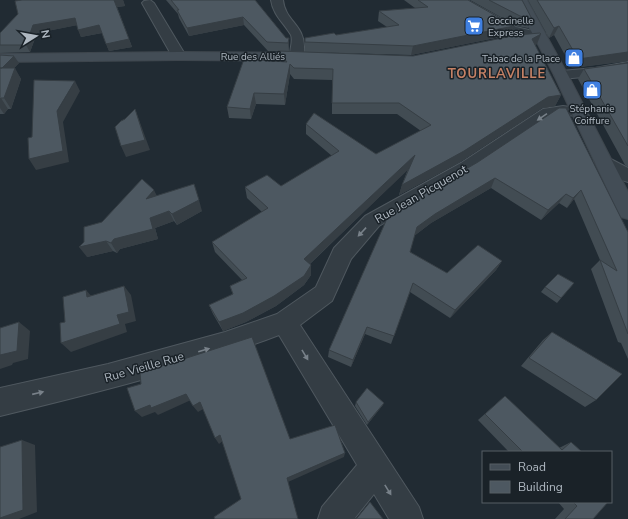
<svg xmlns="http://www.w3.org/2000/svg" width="628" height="519" font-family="'Nunito Sans',sans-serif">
  <rect width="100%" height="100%" fill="#212b33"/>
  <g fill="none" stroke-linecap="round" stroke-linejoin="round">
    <g stroke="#4f585f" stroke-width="2">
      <path id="street" d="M271 0H283C285 21 305 25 304 48 304 52 304 56 302 60H292C287 53 294 43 291 35 284 23 273 15 271 0Z
        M453 0H467L516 27 546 34 547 37 541 41 508 33Z
        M144 1 150 0 154 3 186 56 184 59H174L172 56 142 3Z
        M628 62V70L595 76 561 79 556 78 554 75 556 72 561 71 595 68Z
        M563 106 586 109 588 112 586 115 553 116 473 171 379 226 351 259 332 301 300 325 419 507 423 519H389L374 494 354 519H318L322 507 357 465 279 335C188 370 95 393 0 416V388L108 364 225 332 277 314 316 287 334 248 365 216 461 163 543 109Z
        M603 155 628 168V182C617 179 600 171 594 161L597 157Z"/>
    </g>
    <g stroke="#3e464d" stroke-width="2">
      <path id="secondary" d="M515 0H527L568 75 628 192V219L621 217 618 212 554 75Z
        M179 52 308 53 313 54 315 57 313 60 308 61 179 60 0 62V54Z"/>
    </g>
    <use href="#street" fill="#343d44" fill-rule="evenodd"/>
    <use href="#secondary" fill="#434d56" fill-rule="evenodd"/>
  </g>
  <path fill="#424c53" d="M22 0H123L125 6 117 7 132 47 109 51 102 33 81 37 77 25 37 33 30 52 0 53V33L18 14Z
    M166 0H255L286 38H289V51H268L244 25 189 36 179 18 178 14Z
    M404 0H468L514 26 510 35 411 55 305 52V38L336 35 387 27 378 21 379 11 415 8Z
    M470 0H522L532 19 528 28 517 26Z
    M528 0H628V61L572 68 554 35 549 38Z
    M537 44 535 45 561 95 555 106 542 108 460 162 399 195 402 185 408 169 310 264 311 275 304 285 276 306 246 322 223 331 213 314 209 305 233 295 230 286 242 280 215 252 212 242 262 212 247 198 245 187 281 186 332 156 306 134V124L376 154 421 131 397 114H332V80L294 79 290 74 285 105 256 104 251 119 229 118 227 107 278 61V51L413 56Z
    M0 55 19 63 14 68 21 79 11 109H8L4 114H0Z
    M628 63V167L625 165 578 79 584 69Z
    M559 108 628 232V359L621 343 618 342 591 269 600 260 574 199 567 208 559 203 541 220 491 188 431 223 414 236 410 252 447 273 502 261 496 270 450 318 410 292 391 344 365 334 351 367 328 357 329 350 389 214 478 162Z
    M157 196 202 211 177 225 174 221 155 228 158 239 120 249 117 253 113 251 87 257 102 222Z
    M574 283 557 303 541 292 545 287Z
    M552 332 596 400 585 407 521 366 543 340Z
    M505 396 559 448 571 442 582 452H509L478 420Z
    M356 402 384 403 382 406 367 425 355 406Z
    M558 502H608L593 519H555L564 509Z"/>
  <path fill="#363e44" d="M114 0H123L125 6 117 7Z
    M243 17 244 25 189 36 187 28Z
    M75 18 78 25 37 33 30 52 26 45 33 25Z
    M99 25 102 33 81 37 78 30Z
    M514 26 510 35 411 55 413 46Z
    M559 26 554 35 549 38 554 28Z
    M541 34 537 44 528 49 532 39Z
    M289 38V51L288 43Z
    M129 39 132 47 109 51 106 44Z
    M628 52V61L572 68 578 59Z
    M14 56 19 63 5 78 0 70Z
    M290 64V74L285 105 284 94Z
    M15 68 21 79 11 109 4 98Z
    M75 81 80 91 63 122 69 162 36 170 29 159Z
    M254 93 256 104 251 119 250 109Z
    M561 95 555 106 542 108 460 162 399 195 402 185 548 97Z
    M1 98 8 109 4 114 0 108V99Z
    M135 109 150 150 126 157 121 146Z
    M415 155 412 166 304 269V259Z
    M495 178 491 188 431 223 414 236 417 227 435 214Z
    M154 190 159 200 146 199Z
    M581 190 567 208 573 198Z
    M566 194 559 203 541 220 548 210Z
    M199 200 202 211 177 225 172 214Z
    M169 211 174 221 155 228 158 239 120 249 117 253 111 243 114 239 150 218Z
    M106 241 113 251 87 257 79 247Z
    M502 261 496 270 450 318 455 310Z
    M311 265V275L304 285 276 306 246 322 223 331 219 322Z
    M124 286 131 295 136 321 125 324 127 332 71 352 61 343 117 315Z
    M86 290 94 299 87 297Z
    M19 322 30 331 28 359 13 363 12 365 0 369V355Z
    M367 327 365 334 351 367 353 360Z
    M186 394 191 400 158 415 155 412 142 417 135 411 150 405Z
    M200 402 205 408 198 412 193 406Z
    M384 403 382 406 367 425 368 422Z
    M220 435 224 440 219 444 215 438Z
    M22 440 35 445 37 512 19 519H0Z
    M345 453 344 457 288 482 287 478Z"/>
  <path fill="#4d5861" stroke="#363e44" d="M22 0H115H114L129 39 106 44 99 25 78 30 75 18 33 25 26 45H0V33L18 14 15 1Z
    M171 0H255L286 38H289L288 43 267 42 243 17 187 28 177 10H179Z
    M418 0H468L514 26 413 46 305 42V38L334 33 336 35 399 25 379 11 428 7Z
    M489 0H522L532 19 520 16Z
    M537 0H628V52L578 59 559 26 554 28Z
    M540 33 541 34 532 39 561 95 548 97 464 151 402 185 415 155 304 259 311 265 304 276 274 296 243 313 219 322 209 305 233 294 230 286 247 278 212 242 268 208 245 187 267 175 281 186 339 151 306 124 314 113 376 154 431 125 399 103H332L333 69 294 68 290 64 284 94 254 93 250 109 227 107 244 59 287 62 278 51 413 56 517 35Z
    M0 55 14 56 2 68H0Z
    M628 63V146L584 69Z
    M0 68H15L4 98H1L0 99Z
    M34 80 75 81 57 111 63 151 29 159 28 138 32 137Z
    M559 108H566L628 232V334L600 260 617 271 581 190 573 198 566 194 548 210 495 178 435 214 417 227 410 252 447 273 478 245 502 261 455 310 413 283 394 336 367 327 353 360 329 350 389 214 478 162Z
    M135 109 145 140 121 146 115 127 121 121 125 119Z
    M142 179 154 190 146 199 194 184 199 200 172 214 169 211 150 218 153 229 114 239 111 243 106 241 79 247 84 242V227L102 222Z
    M558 274 574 283 561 298 545 287Z
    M124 286 129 312 117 315 120 324 61 343 60 323 65 322 63 297 86 290 87 297Z
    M19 322 17 351 0 355V357V328Z
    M552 332 622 374 596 400 529 358Z
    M252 337 290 439 335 425 345 453 287 478 298 519H215L214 517 241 499 220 435 215 438 200 402 193 406 186 394 151 408 150 405 135 411 127 388 141 384 140 373Z
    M367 388 384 403 368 422 356 402Z
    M505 396 562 450 571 442 582 452H523L485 414Z
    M22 440 23 510 0 518V447Z
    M370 502 383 519H353L357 518Z
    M573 502H608L593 519H565L577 506Z"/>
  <defs><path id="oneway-solid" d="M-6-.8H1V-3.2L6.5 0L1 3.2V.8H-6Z"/></defs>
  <g fill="#788189">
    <use href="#oneway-solid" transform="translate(542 117) rotate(146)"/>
    <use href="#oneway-solid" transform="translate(362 232) rotate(133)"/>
    <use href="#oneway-solid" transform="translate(204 350) rotate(-16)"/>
    <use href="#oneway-solid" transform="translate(305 355) rotate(59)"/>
    <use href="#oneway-solid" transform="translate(38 393) rotate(-13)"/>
    <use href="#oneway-solid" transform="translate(388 490) rotate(58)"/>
  </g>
  <defs>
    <g id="supermarket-square" transform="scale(1)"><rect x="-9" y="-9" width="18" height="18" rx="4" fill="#3f7fe0" stroke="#1a2228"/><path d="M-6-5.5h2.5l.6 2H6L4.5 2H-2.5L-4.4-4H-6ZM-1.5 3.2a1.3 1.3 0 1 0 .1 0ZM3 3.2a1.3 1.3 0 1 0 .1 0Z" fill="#fff"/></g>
    <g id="shop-square" transform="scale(1)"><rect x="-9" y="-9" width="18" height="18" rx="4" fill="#3f7fe0" stroke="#1a2228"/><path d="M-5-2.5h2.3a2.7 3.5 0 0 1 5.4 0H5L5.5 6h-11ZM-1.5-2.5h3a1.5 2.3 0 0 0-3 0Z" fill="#fff"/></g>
  </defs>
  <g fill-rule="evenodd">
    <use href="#supermarket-square" x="474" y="26"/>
    <use href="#shop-square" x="574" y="58"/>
    <use href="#shop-square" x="592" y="90"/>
  </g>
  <g text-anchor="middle" stroke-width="3" stroke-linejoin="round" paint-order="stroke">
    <g font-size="10" fill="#afb8c1" stroke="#1a2228" text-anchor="start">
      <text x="488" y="24">Coccinelle<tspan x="488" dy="12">Express</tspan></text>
      <text x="560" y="62" text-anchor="end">Tabac de la Place</text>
      <text x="592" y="112" text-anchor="middle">Stéphanie<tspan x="592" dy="12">Coiffure</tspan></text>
    </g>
    <g font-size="10" fill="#afb8c1" stroke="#1a2228">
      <text x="253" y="60">Rue des Alliés</text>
    </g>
    <g font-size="12" fill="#afb8c1" stroke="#1a2228">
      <text transform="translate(421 194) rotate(-30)" y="4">Rue Jean Picquenot</text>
      <text transform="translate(144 367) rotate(-16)" y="4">Rue Vieille Rue</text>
    </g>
    <g font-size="13" font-weight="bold" letter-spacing="1" fill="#c58165" stroke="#1a2228">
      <text x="497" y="78">TOURLAVILLE</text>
    </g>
  </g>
  <rect x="482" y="451" width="130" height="52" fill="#1a2228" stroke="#565e65"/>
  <rect x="490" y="464" width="20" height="6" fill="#434d56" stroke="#565e65"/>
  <text x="518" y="471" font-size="12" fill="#afb8c1">Road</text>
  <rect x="490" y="481" width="20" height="12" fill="#4d5861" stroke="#565e65"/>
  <text x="518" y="491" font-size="12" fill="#afb8c1">Building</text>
  <g transform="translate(36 36) rotate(79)" stroke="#1a2228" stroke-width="3" paint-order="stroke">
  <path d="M0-3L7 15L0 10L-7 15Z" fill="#afb8c1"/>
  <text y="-6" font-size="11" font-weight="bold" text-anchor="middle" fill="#afb8c1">N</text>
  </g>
</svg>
